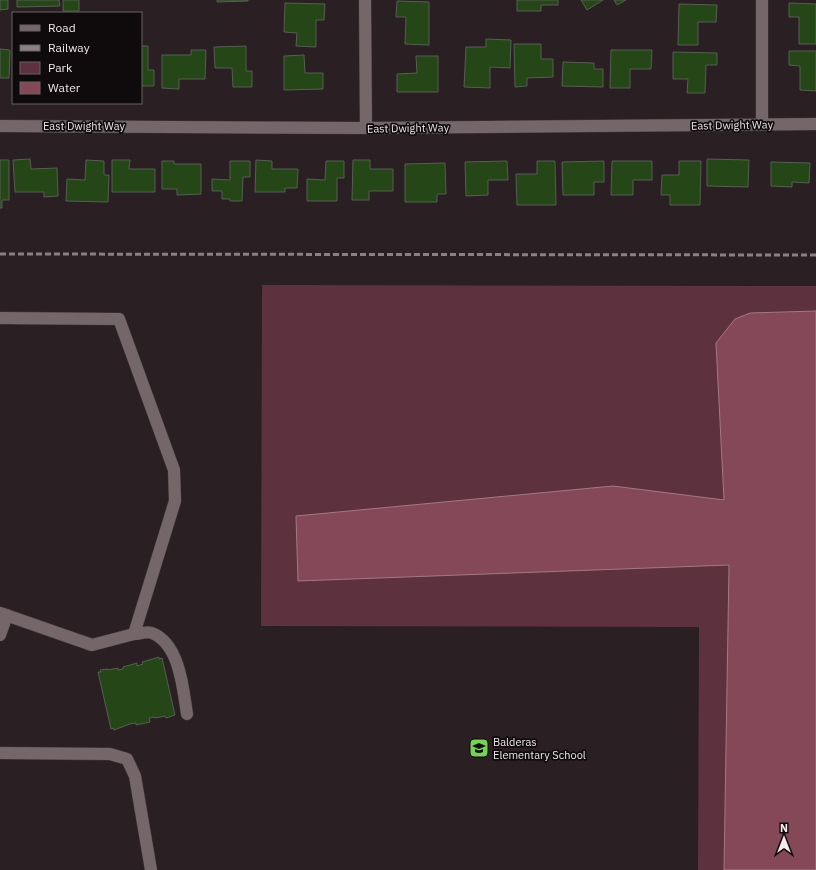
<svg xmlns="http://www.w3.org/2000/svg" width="816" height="870" font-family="'IBM Plex Sans',sans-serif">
  <rect width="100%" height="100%" fill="#2a1f22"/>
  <path fill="#5d313e" d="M262 285 816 286V870H698L699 627 261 626Z"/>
  <path fill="#844859" stroke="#a57885" d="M816 311V870H724L729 565 298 581 296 516 613 486 724 500 716 343 735 319 750 313Z"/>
  <path fill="#254617" stroke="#575e54" d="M0 0H8V9L0 10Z
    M17 0H59L60 6 17 7Z
    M63 0H79V11H63Z
    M217 0H248V1L217 2Z
    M517 0H558V5H541V11H517Z
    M581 0H603L587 10Z
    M614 0H626L617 5Z
    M397 1 429 2V45L405 44 406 17H396Z
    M285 3 325 4 324 20H316V47L296 46 297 33 284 32Z
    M789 3 816 4V44H799V17H789Z
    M679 4 717 5 716 22H698V45H678Z
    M486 39 511 40 510 68 490 67V88L464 87 466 47H486Z
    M514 44H541V59H553V77L527 78V86L515 87Z
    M141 46H148V70H154V86H141Z
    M246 46V71H252V87H233L232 68H215L214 47Z
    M0 49 10 50 9 78H0Z
    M191 50H206L205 79H179V89L162 88V55H191Z
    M611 50H652L651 69H630V88H610Z
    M789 51H816V91L800 90V66L789 65Z
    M673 52 717 53V65H706L705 93H687L688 79H673Z
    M304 55 305 73H323V89L284 90V56Z
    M416 56H438V92H397V74L417 73Z
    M563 62 594 63V69H603V87L562 86Z
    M30 159 31 169 57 168 58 196 44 197V192H15L13 160Z
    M707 159 749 160 748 187 707 186Z
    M0 160H9V200H2V208H0Z
    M86 160 104 161V175H109L108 202 66 201 67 179 85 180Z
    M112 160H130L129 169H155V192H112Z
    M256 160 272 161V169H298L297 188H285V192H255Z
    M353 160H370V169H393V191H369V200H352Z
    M162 161H174V164H201V194L177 195V189H162Z
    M230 161H250V177H243L242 201H230V199H222V191H212V179L230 180Z
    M326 161H344V178H337V201H307V179L325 180Z
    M507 161 508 180H488V195L466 196 465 162Z
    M537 161H555L556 205H517L516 174H537Z
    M604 161V182H594V195H563L562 162Z
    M612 161H652V180H633V195H611Z
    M679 161H701L700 205H670V195H661L662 175H679Z
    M771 162 810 163 809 183 792 182V187L771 186Z
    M445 163 446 194H437V202H405V164Z
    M159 657V659L162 658 175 715 166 718 165 716 155 718V717L149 718 150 722 136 725V723L130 724 114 730V728L111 729 98 672H101L100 670 108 669V670L118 668V670L123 669V667L137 663V666L143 664 142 662Z"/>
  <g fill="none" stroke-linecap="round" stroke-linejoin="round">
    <g stroke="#433a3c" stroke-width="13">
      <path id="minor" d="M365 0 366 128
        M762 0V124
        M0 126 366 128 816 124
        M0 318 119 319 174 470 175 501 134 634 92 645 0 613
        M134 634C139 634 147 631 152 633 180 644 183 689 187 714
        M0 635 7 615
        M0 753 110 754 127 759 135 776 151 870"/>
    </g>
    <use href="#minor" stroke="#746669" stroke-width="12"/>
    <path stroke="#8a8183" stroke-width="3" stroke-dasharray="6 3" stroke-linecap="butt" d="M0 254 816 255"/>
  </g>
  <defs>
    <g id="school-square" transform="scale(1)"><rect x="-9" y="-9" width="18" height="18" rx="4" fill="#7bd156" stroke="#0f0a0c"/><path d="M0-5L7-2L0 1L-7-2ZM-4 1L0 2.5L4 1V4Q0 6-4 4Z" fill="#111"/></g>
  </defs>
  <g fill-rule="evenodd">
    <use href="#school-square" x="479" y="748"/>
  </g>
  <g text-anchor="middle" stroke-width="3.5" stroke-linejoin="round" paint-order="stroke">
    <g font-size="11" fill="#f1e9eb" stroke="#0f0a0c">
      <text transform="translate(732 125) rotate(-1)" y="4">East Dwight Way</text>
      <text x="84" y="130">East Dwight Way</text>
      <text transform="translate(408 128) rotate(-1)" y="4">East Dwight Way</text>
    </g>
    <g font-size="11" fill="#f1e9eb" stroke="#0f0a0c" text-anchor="start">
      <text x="493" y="746">Balderas<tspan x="493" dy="13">Elementary School</tspan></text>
    </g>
  </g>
  <rect x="12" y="12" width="130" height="92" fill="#0f0a0c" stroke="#696365"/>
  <rect x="20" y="25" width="20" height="6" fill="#746669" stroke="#696365"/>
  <text x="48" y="32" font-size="12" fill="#f1e9eb">Road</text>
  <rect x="20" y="45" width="20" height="6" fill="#8a8183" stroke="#696365"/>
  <text x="48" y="52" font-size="12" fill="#f1e9eb">Railway</text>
  <rect x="20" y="62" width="20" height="12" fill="#5d313e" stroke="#696365"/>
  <text x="48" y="72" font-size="12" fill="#f1e9eb">Park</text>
  <rect x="20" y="82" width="20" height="12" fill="#844859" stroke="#696365"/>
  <text x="48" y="92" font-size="12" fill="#f1e9eb">Water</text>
  <g transform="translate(784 838)" stroke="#0f0a0c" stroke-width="3" paint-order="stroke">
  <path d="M0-3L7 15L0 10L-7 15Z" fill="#f1e9eb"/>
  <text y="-6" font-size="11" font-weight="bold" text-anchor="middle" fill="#f1e9eb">N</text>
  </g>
</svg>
